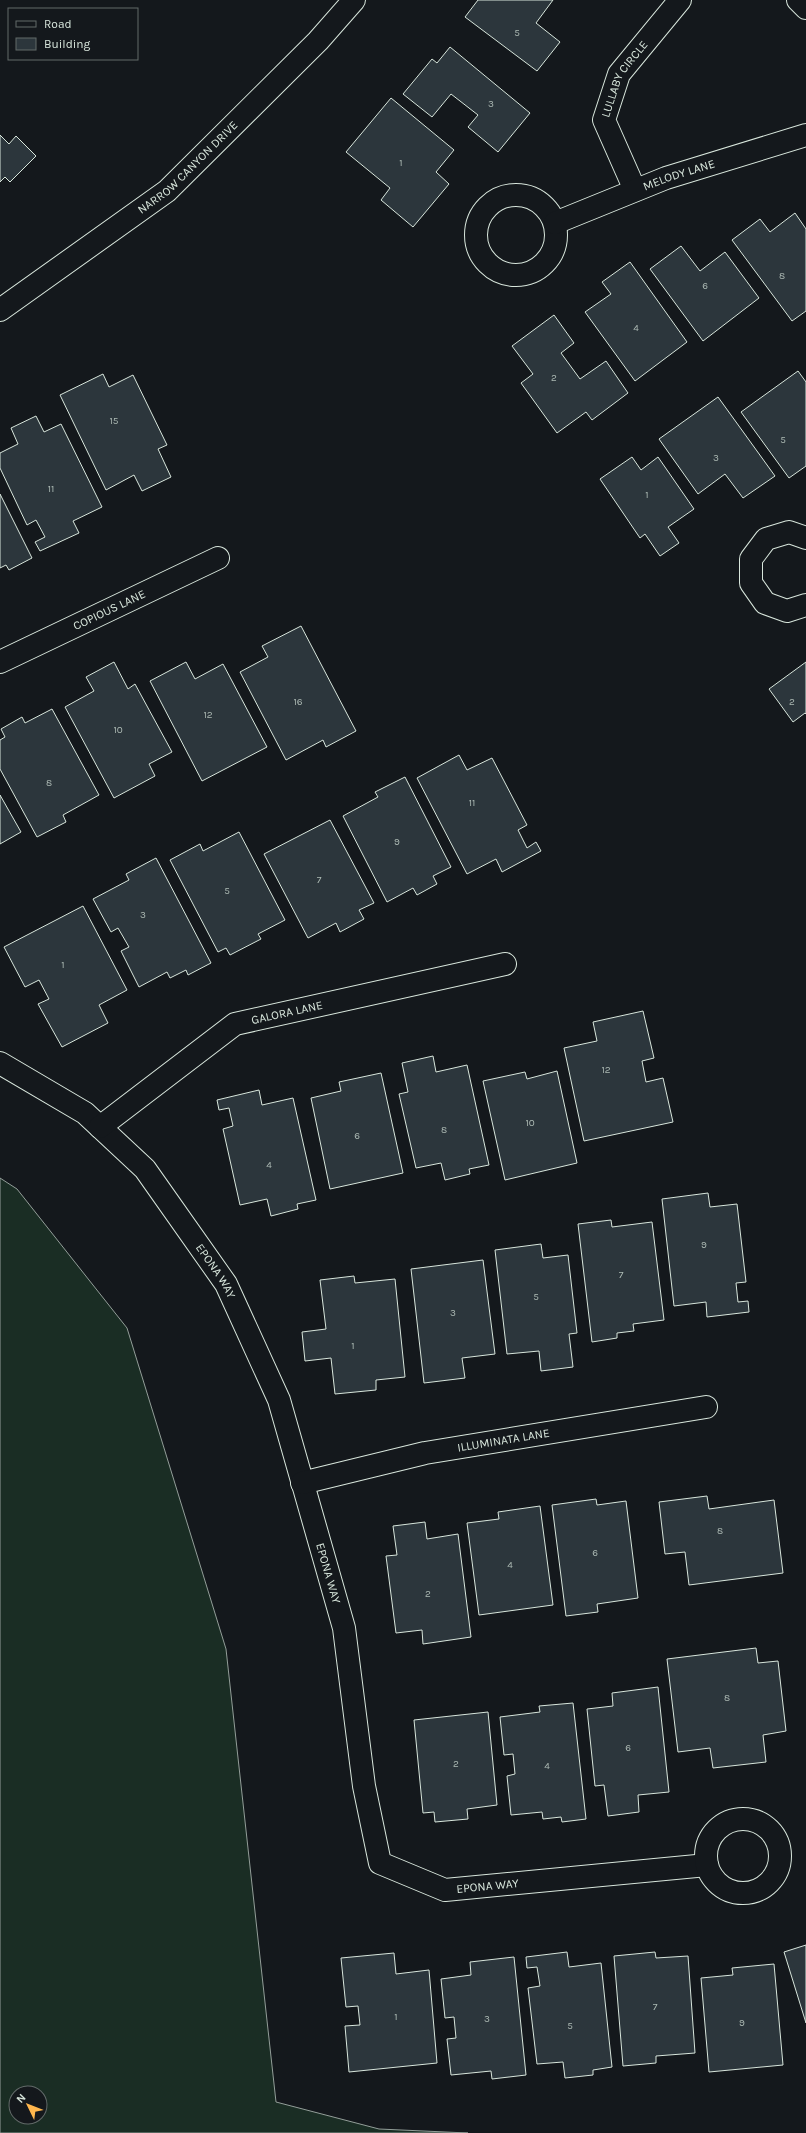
<svg xmlns="http://www.w3.org/2000/svg" width="806" height="2133" font-family="Karla,sans-serif">
  <rect width="100%" height="100%" fill="#14181c"/>
  <path fill="#1a2d24" stroke="#939e99" fill-rule="evenodd" d="M0 1178 17 1189 127 1328 226 1649 276 2102 379 2129 468 2133H0ZM16 2093H40V2117H16Z"/>
  <path fill="#2c363c" stroke="#d8e6dc" d="M478 0H553L536 23 560 42 537 71 465 17Z
    M450 47 530 113 498 152 468 127 478 115 451 94 432 117 403 94 432 59 437 63Z
    M391 98 454 150 436 172 449 184 413 227 381 200 390 188 346 152Z
    M0 135 9 144 16 136 36 156 10 182 5 177 0 182Z
    M795 213 806 229V311L792 321 732 240 760 219 770 232Z
    M681 246 700 271 725 252 759 298 703 341 650 269Z
    M630 262 687 342 635 381 585 312 611 294 602 282Z
    M554 315 574 343 561 353 580 379 606 361 628 393 592 420 586 412 557 433 521 383 533 374 512 346Z
    M798 371 806 382V466L789 478 741 412Z
    M103 374 109 387 133 375 167 445 158 449 171 477 142 491 134 475 106 490 60 395Z
    M718 397 775 476 743 498 725 474 698 494 659 439Z
    M36 416 44 432 61 424 102 507 73 521 79 533 40 551 35 542 45 537 36 520 27 525 0 468V453L18 444 11 428Z
    M632 457 641 470 658 457 694 509 668 527 679 543 660 556 645 534 640 538 600 479Z
    M0 494 32 558 9 570 6 565 0 568Z
    M301 626 356 731 326 747 323 740 286 760 240 672 268 657 262 646Z
    M114 662 128 689 135 684 172 752 149 764 155 776 114 798 65 707 94 691 86 677Z
    M186 662 195 679 223 664 267 747 202 781 150 681Z
    M806 662V714L805 713 793 722 769 689Z
    M52 709 99 795 63 815 66 822 37 837 0 769V740L5 737 1 729 22 717 25 723Z
    M459 755 467 770 492 758 527 825 518 830 527 848 536 842 541 851 502 872 496 859 467 874 417 778Z
    M405 777 451 867 433 876 437 884 417 895 413 888 387 902 343 816 378 797 375 792Z
    M0 795 21 832 0 844Z
    M330 820 374 903 359 910 364 919 340 932 336 923 308 938 264 854Z
    M239 832 285 920 258 934 261 939 230 955 226 948 218 952 170 860 200 844 203 851Z
    M156 858 211 963 188 975 186 970 170 978 167 972 139 987 121 951 129 947 118 928 111 932 93 899 129 880 126 874Z
    M83 906 127 990 99 1005 108 1023 62 1047 38 1004 49 999 39 980 25 987 4 947Z
    M643 1011 654 1058 642 1061 646 1082 663 1078 673 1122 584 1141 564 1048 597 1041 593 1022Z
    M433 1056 436 1072 467 1065 489 1165 469 1169 470 1174 445 1180 441 1163 416 1168 399 1094 408 1092 402 1063Z
    M557 1071 577 1163 505 1180 483 1081 525 1072 527 1079Z
    M381 1073 403 1173 330 1189 311 1098 341 1091 339 1082Z
    M259 1090 262 1105 293 1098 316 1200 297 1204 298 1209 271 1216 267 1199 240 1205 223 1129 233 1126 229 1108 219 1110 217 1100Z
    M708 1193 710 1207 737 1204 746 1282 736 1283 738 1302 748 1301 749 1312 707 1317 706 1302 674 1306 662 1199Z
    M611 1220 612 1227 652 1222 664 1320 633 1324 634 1331 617 1333V1338L592 1342 578 1224Z
    M541 1244 543 1258 568 1255 577 1333 569 1334 573 1367 541 1371 539 1351 507 1354 495 1250Z
    M483 1260 495 1354 462 1358 465 1378 424 1383 411 1269Z
    M354 1276 355 1283 395 1279 405 1377 376 1380V1390L335 1394 331 1358 305 1361 302 1332 326 1329 320 1280Z
    M707 1496 709 1509 774 1500 783 1573 689 1585 685 1552 665 1554 659 1502Z
    M596 1499 597 1505 626 1501 638 1598 597 1604 598 1612 566 1616 552 1505Z
    M540 1506 553 1605 479 1615 467 1523 499 1519 498 1512Z
    M425 1522 427 1539 458 1534 471 1637 423 1644 422 1630 396 1633 386 1556 397 1555 393 1526Z
    M756 1648 758 1663 778 1661 786 1731 763 1735 766 1762 713 1768 710 1748 678 1752 667 1659Z
    M658 1687 669 1792 638 1795 639 1812 608 1816 604 1785 595 1786 587 1709 613 1706 612 1693Z
    M573 1703 586 1819 562 1822 561 1817 543 1819 542 1812 511 1815 507 1776 515 1774 513 1754 504 1755 500 1717 540 1712 539 1706Z
    M488 1712 497 1805 467 1809 468 1819 435 1822 434 1812 423 1813 414 1720Z
    M806 1945V2023L784 1952Z
    M567 1952 569 1967 601 1963 612 2067 593 2070V2075L565 2078 563 2062 537 2064 528 1988 540 1986 537 1967 527 1968 526 1957Z
    M655 1952 656 1958 688 1956 695 2053 656 2056V2063L623 2066 614 1956Z
    M394 1953 396 1974 429 1970 437 2063 349 2072 345 2026 360 2025 358 2006 346 2007 341 1958Z
    M514 1957 526 2075 492 2079 491 2071 451 2075 447 2039 456 2038 454 2017 445 2018 441 1979 471 1975 470 1962Z
    M774 1964 783 2065 709 2072 701 1978 733 1975 732 1968Z"/>
  <g fill="none" stroke-linecap="round" stroke-linejoin="round">
    <g stroke="#d8e6dc" stroke-width="24">
      <g id="minor">
        <path d="M798 0 806 8"/>
        <path id="s1" d="M635 190 604 120 619 74 680 0"/>
        <circle cx="516" cy="235" r="40"/>
        <path id="s2" d="M555 223 666 178 806 135"/>
        <path d="M806 538 789 532 766 539 751 559V583L765 603 787 611 806 605"/>
        <path id="s3" d="M0 662 218 558"/>
        <path id="s4" d="M0 1063 85 1113 145 1169 226 1284 279 1400 344 1628 364 1786 380 1863 445 1890 707 1865"/>
        <path id="s5" d="M100 1127 235 1024 505 964"/>
        <path id="s6" d="M302 1483 425 1453 706 1407"/>
        <circle cx="743" cy="1856" r="37"/>
      </g>
    </g>
    <g stroke="#d8e6dc" stroke-width="24">
      <g id="tertiary">
        <path id="s7" d="M0 310 167 191 318 41 354 0"/>
      </g>
    </g>
    <use href="#minor" stroke="#14181c" stroke-width="22"/>
    <use href="#tertiary" stroke="#14181c" stroke-width="22"/>
  </g>
  <g text-anchor="middle" stroke-width="3" stroke-linejoin="round" paint-order="stroke">
    <g font-size="10" fill="#adbab4">
      <text x="517" y="36">5</text>
      <text x="491" y="107">3</text>
      <text x="401" y="166">1</text>
      <text x="782" y="279">8</text>
      <text x="705" y="289">6</text>
      <text x="636" y="331">4</text>
      <text x="554" y="381">2</text>
      <text x="114" y="424">15</text>
      <text x="783" y="443">5</text>
      <text x="716" y="461">3</text>
      <text x="51" y="492">11</text>
      <text x="647" y="498">1</text>
      <text x="298" y="705">16</text>
      <text x="792" y="705">2</text>
      <text x="208" y="718">12</text>
      <text x="118" y="733">10</text>
      <text x="49" y="786">8</text>
      <text x="472" y="806">11</text>
      <text x="397" y="845">9</text>
      <text x="319" y="883">7</text>
      <text x="227" y="894">5</text>
      <text x="143" y="918">3</text>
      <text x="63" y="968">1</text>
      <text x="606" y="1073">12</text>
      <text x="530" y="1126">10</text>
      <text x="444" y="1133">8</text>
      <text x="357" y="1139">6</text>
      <text x="269" y="1168">4</text>
      <text x="704" y="1248">9</text>
      <text x="621" y="1278">7</text>
      <text x="536" y="1300">5</text>
      <text x="453" y="1316">3</text>
      <text x="353" y="1349">1</text>
      <text x="720" y="1534">8</text>
      <text x="595" y="1556">6</text>
      <text x="510" y="1568">4</text>
      <text x="428" y="1597">2</text>
      <text x="727" y="1701">8</text>
      <text x="628" y="1751">6</text>
      <text x="456" y="1767">2</text>
      <text x="547" y="1769">4</text>
      <text x="655" y="2010">7</text>
      <text x="396" y="2020">1</text>
      <text x="487" y="2022">3</text>
      <text x="742" y="2026">9</text>
      <text x="570" y="2029">5</text>
    </g>
    <g font-size="12" fill="#d8e6dc" stroke="#14181c">
      <text dy="4" stroke="none"><textPath href="#s1" startOffset="123">LULLABY CIRCLE</textPath></text>
      <text dy="4" stroke="none"><textPath href="#s7" startOffset="236">NARROW CANYON DRIVE</textPath></text>
      <text dy="4" stroke="none"><textPath href="#s2" startOffset="133">MELODY LANE</textPath></text>
      <text dy="4" stroke="none"><textPath href="#s3" startOffset="121">COPIOUS LANE</textPath></text>
      <text dy="4" stroke="none"><textPath href="#s5" startOffset="223">GALORA LANE</textPath></text>
      <text dy="4" stroke="none"><textPath href="#s4" startOffset="305">EPONA WAY</textPath></text>
      <text dy="4" stroke="none"><textPath href="#s6" startOffset="206">ILLUMINATA LANE</textPath></text>
      <text dy="4" stroke="none"><textPath href="#s4" startOffset="629">EPONA WAY</textPath></text>
      <text dy="4" stroke="none"><textPath href="#s4" startOffset="1037">EPONA WAY</textPath></text>
    </g>
  </g>
  <rect x="8" y="8" width="130" height="52" fill="#14181c" stroke="#626a69"/>
  <rect x="16" y="21" width="20" height="6" fill="#14181c" stroke="#626a69"/>
  <text x="44" y="28" font-size="12" fill="#d8e6dc">Road</text>
  <rect x="16" y="38" width="20" height="12" fill="#2c363c" stroke="#626a69"/>
  <text x="44" y="48" font-size="12" fill="#d8e6dc">Building</text>
  <g transform="translate(28 2105) rotate(313)"><circle r="19" fill="#14181c" stroke="#626a69"/>
  <path d="M0-3L7 15L0 10L-7 15Z" fill="#ffb74d"/>
  <text y="-6" font-size="11" font-weight="bold" text-anchor="middle" fill="#d8e6dc">N</text>
  </g>
</svg>
